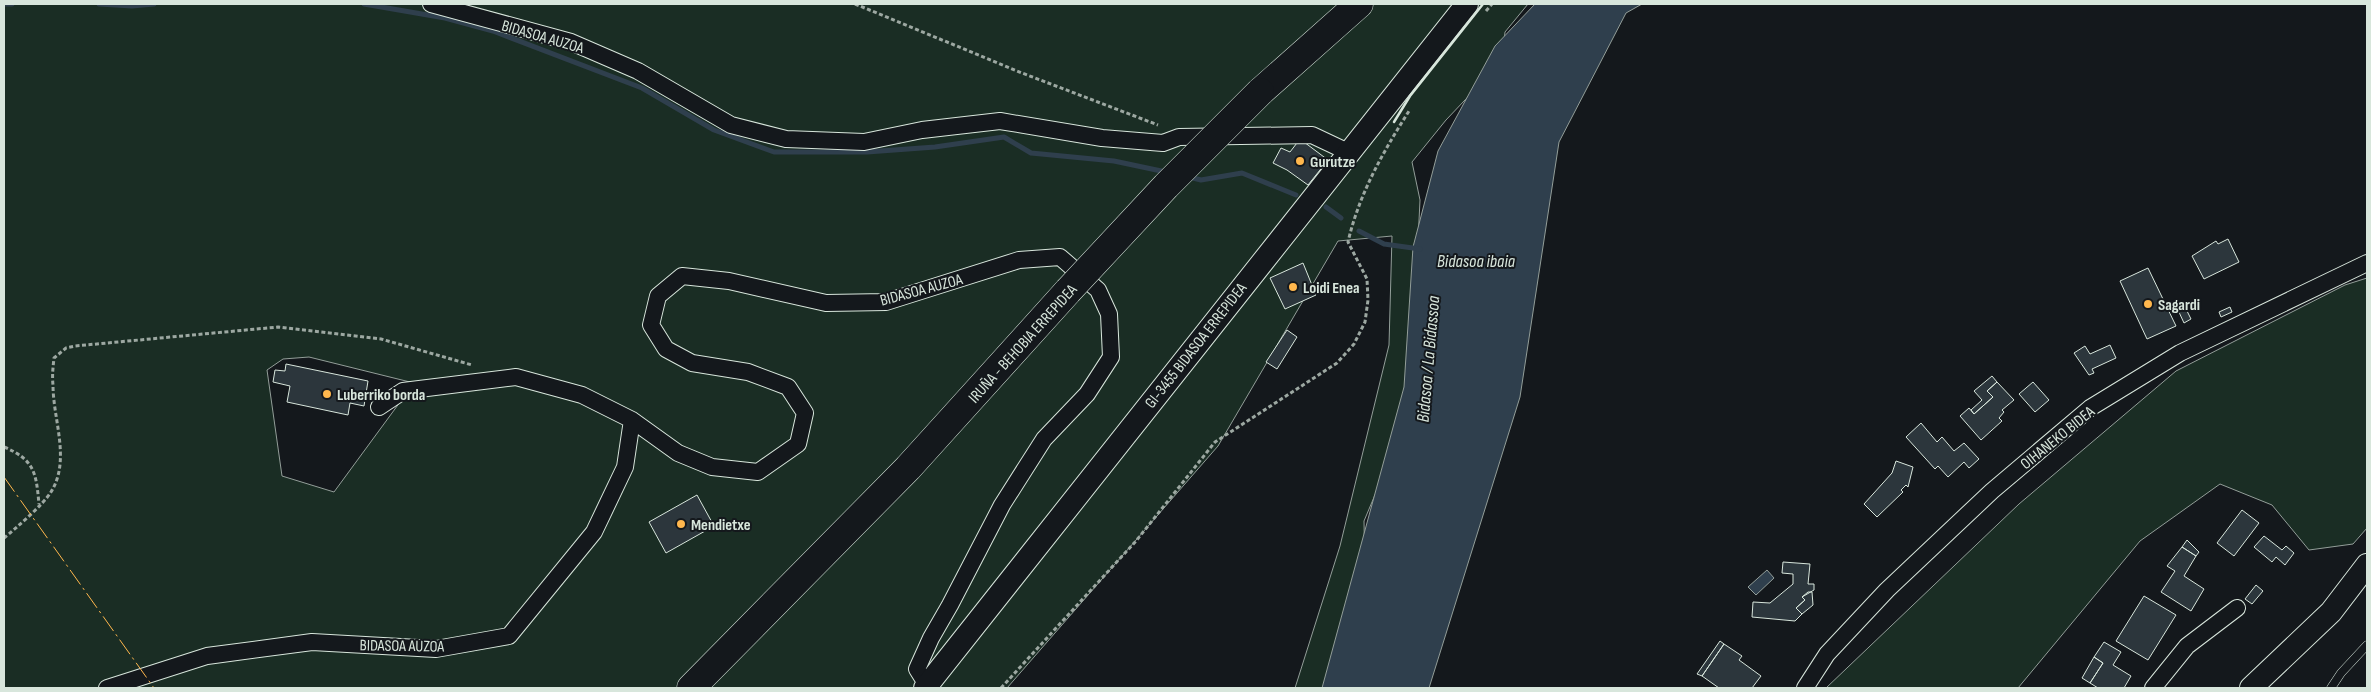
<svg xmlns="http://www.w3.org/2000/svg" width="2371" height="692" font-family="'Sofia Sans Condensed',sans-serif">
  <rect width="100%" height="100%" fill="#14181c"/>
  <path fill="#1a2d24" stroke="#939e99" fill-rule="evenodd" d="M4 4H1528L1505 32 1502 61 1446 120 1412 162 1420 200 1415 304 1404 426 1364 521 1365 580 1325 688H1295L1340 546 1389 345 1392 236 1338 241 1218 446 1007 688H4ZM309 357 414 383 334 492 282 476 267 370 283 359Z
    M2367 278V528L2353 544 2309 550 2272 505 2220 484 2140 541 2018 688H1826L2019 504 2176 371 2345 285Z"/>
  <path fill="#2f3f4d" stroke="#939e99" d="M1535 4H1642L1626 13 1559 142 1520 397 1429 688H1322L1404 387 1413 247 1438 151 1495 46Z
    M1767 570 1774 578 1756 595 1748 587Z"/>
  <g fill="none" stroke-linecap="round" stroke-linejoin="round">
    <path stroke="#2f3f4d" stroke-width="5" d="M4 4H12
      M99 4 132 6 154 4
      M364 4 445 18 493 31 642 88 714 130 774 152H867L935 147 1004 137 1031 153 1114 161 1166 172
      M1189 177 1201 180 1242 173 1296 195
      M1326 207 1341 218
      M1359 231 1384 244 1420 249"/>
  </g>
  <path fill="#2c363c" stroke="#d8e6dc" d="M1300 139 1328 160 1308 185 1287 170 1273 163 1281 148 1290 152Z
    M2228 239 2239 262 2204 279 2192 256 2216 241 2218 244Z
    M1303 263 1316 295 1285 309 1270 278Z
    M2148 268 2176 326 2147 339 2120 281Z
    M2185 307 2191 319 2184 323 2178 310Z
    M2230 307 2232 312 2221 317 2219 312Z
    M1287 330 1297 337 1277 369 1266 362Z
    M2110 345 2116 358 2092 369 2094 373 2089 375 2074 353 2085 346 2090 354Z
    M286 364 368 381 364 406 350 403 348 415 287 402 290 386 273 382 275 370 285 371Z
    M1992 376 1997 382 1987 391 1993 397 1974 414 1971 410 1982 400 1974 391Z
    M1997 382 2014 400 2002 410 2004 412 1999 418 2002 421 1981 440 1960 416 1969 408 1974 414 1993 397 1987 391Z
    M2033 382 2049 400 2035 412 2019 394Z
    M1921 423 1937 442 1942 437 1954 451 1964 443 1979 459 1969 468 1964 462 1948 477 1938 466 1935 469 1906 437Z
    M1896 461 1913 467 1908 487 1906 485 1901 490 1903 492 1877 517 1864 504 1892 473Z
    M697 495 714 526 666 553 649 522Z
    M2242 510 2259 523 2234 556 2217 543Z
    M2264 536 2282 550 2286 546 2294 553 2285 565 2276 557 2272 562 2254 547Z
    M2187 540 2199 552 2196 556 2182 547Z
    M2182 547 2196 556 2184 576 2204 589 2191 611 2161 592 2175 571 2167 566Z
    M1783 562 1810 564 1808 584H1814V590L1802 597 1805 600 1796 608 1802 614 1795 621 1752 617 1753 602 1770 603 1793 584V574L1782 573Z
    M2256 585 2263 591 2252 604 2245 599Z
    M1808 592H1812L1813 605 1802 614 1796 608 1805 600 1802 597Z
    M2144 596 2176 615 2148 660 2116 641Z
    M1720 641 1724 644 1702 676 1697 674Z
    M2104 642 2121 652 2113 665 2131 676 2124 688H2098L2090 683 2103 663 2094 657Z
    M1724 644 1742 656 1739 660 1761 676 1752 688H1719L1702 676Z
    M2094 657 2103 663 2090 683 2082 678Z"/>
  <g fill="none" stroke-linecap="round" stroke-linejoin="round">
    <g stroke="#d8e6dc" stroke-width="9">
      <path id="lane" d="M2331 688 2341 673 2367 645"/>
    </g>
    <g stroke="#d8e6dc" stroke-width="18">
      <path id="street" d="M431 4 571 42 638 71 731 125 786 139 864 142 922 130 1000 121 1102 138 1163 143 1179 137 1312 135 1348 152
        M379 407 403 391 516 377 582 395 632 420 678 453 712 467 758 472 798 444 805 413 788 387 748 372 692 363 666 349 651 325 658 296 682 276 729 281 826 303 886 302 1019 260 1060 257 1098 290 1109 314 1111 357 1087 394 1044 439 1002 505 950 605 931 638 917 669 927 685
        M107 688 207 656 312 642 436 649 509 636 594 532 625 467 632 420
        M1805 688 1827 654 1887 590 1992 491 2090 408 2180 353 2367 263
        M2153 688 2187 646 2237 608"/>
    </g>
    <g stroke="#d8e6dc" stroke-width="24">
      <path id="secondary" d="M925 688 1467 4
        M2251 688 2331 612 2367 565"/>
    </g>
    <g stroke="#d8e6dc" stroke-width="29">
      <path id="highway" d="M1260 92 1359 4
        M691 688 908 468 1068 291"/>
    </g>
    <path stroke="#9da8a2" stroke-width="3" stroke-dasharray="4 2.5" stroke-linecap="butt" d="M855 4 1022 73 1158 125
      M1486 11 1492 4
      M4 447C35 460 36 473 39 504
      M4 538C16 528 43 505 51 492 71 460 53 420 53 385 52 376 53 367 54 358L66 348 75 346 278 327 381 339 472 365
      M1001 688 1136 541 1215 442 1337 363 1354 344 1365 322 1368 300 1367 279 1348 242C1359 194 1383 152 1409 111"/>
    <use href="#lane" stroke="#14181c" stroke-width="8"/>
    <use href="#street" stroke="#14181c" stroke-width="16"/>
    <use href="#secondary" stroke="#14181c" stroke-width="22"/>
    <use href="#highway" stroke="#14181c" stroke-width="28"/>
    <g stroke="#d8e6dc" stroke-width="29" stroke-linecap="butt">
      <path id="highway-bridge" d="M1068 291 1166 186 1260 92"/>
    </g>
    <use href="#highway-bridge" stroke="#14181c" stroke-width="28"/>
    <path stroke="#d8e6dc" stroke-width="2.5" d="M1394 122 1410 96 1483 4"/>
    <path stroke="#ffb74d" stroke-width="1" stroke-dasharray="18 4 2.5 4" stroke-linecap="butt" d="M4 477 154 688"/>
  </g>
  <g fill="#ffb74d" stroke="#14181c" stroke-width="2">
    <circle cx="1300" cy="161" r="5"/>
    <circle cx="1293" cy="287" r="5"/>
    <circle cx="2148" cy="304" r="5"/>
    <circle cx="327" cy="394" r="5"/>
    <circle cx="681" cy="524" r="5"/>
  </g>
  <g text-anchor="middle" stroke-width="4" stroke-linejoin="round" paint-order="stroke">
    <g font-size="16" fill="#d8e6dc" stroke="#14181c">
      <text transform="translate(543 36) rotate(16)" y="6">BIDASOA AUZOA</text>
      <text transform="translate(921 289) rotate(-15)" y="6">BIDASOA AUZOA</text>
      <text transform="translate(1022 343) rotate(-48)" y="6">IRUÑA - BEHOBIA ERREPIDEA</text>
      <text transform="translate(1195 345) rotate(-52)" y="6">GI-3455 BIDASOA ERREPIDEA</text>
      <text transform="translate(2057 437) rotate(-39)" y="6">OIHANEKO BIDEA</text>
      <text transform="translate(402 645) rotate(1)" y="6">BIDASOA AUZOA</text>
    </g>
    <g font-size="16" font-weight="bold" fill="#d8e6dc" stroke="#14181c" text-anchor="start">
      <text x="1310" y="167">Gurutze</text>
      <text x="1303" y="293">Loidi Enea</text>
      <text x="2158" y="310">Sagardi</text>
      <text x="337" y="400">Luberriko borda</text>
      <text x="691" y="530">Mendietxe</text>
    </g>
    <g font-size="18" font-style="italic" fill="#d8e6dc" stroke="#14181c">
      <text x="1476" y="267">Bidasoa ibaia</text>
      <text transform="translate(1428 359) rotate(-85)" y="6">Bidasoa / La Bidassoa</text>
    </g>
  </g>
  <rect width="2371" height="692" fill="none" stroke="#d8e6dc" stroke-width="10"/>
</svg>
